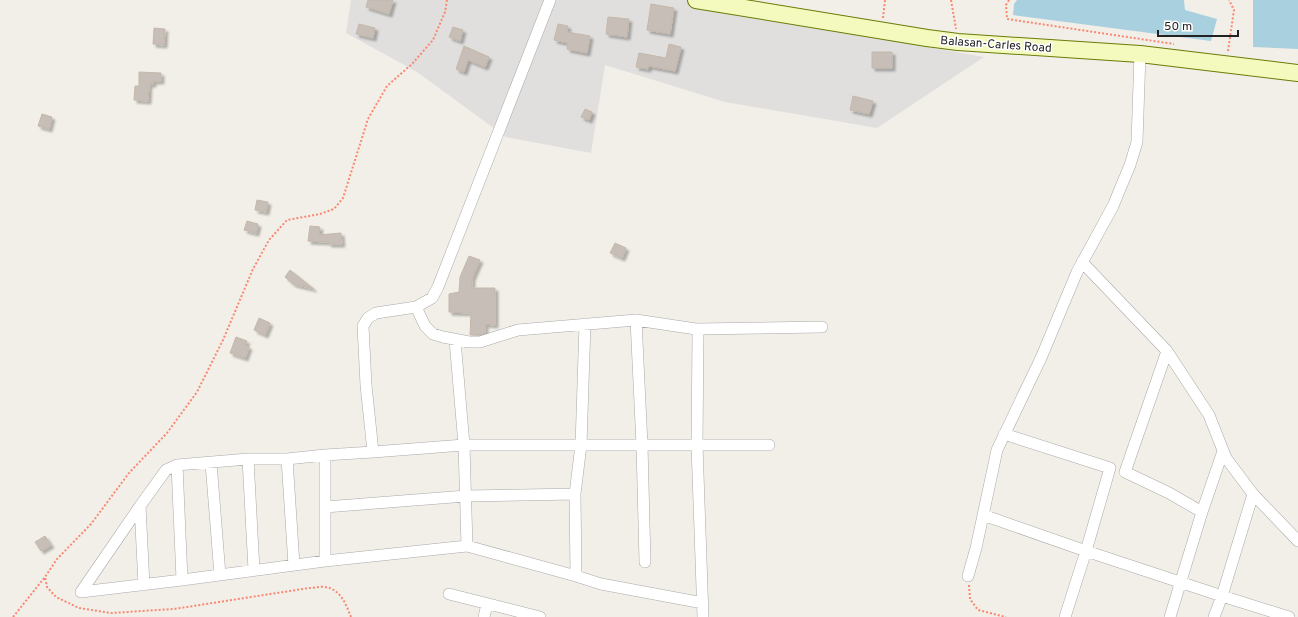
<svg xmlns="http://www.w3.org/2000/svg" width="1298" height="617" font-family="Overpass,sans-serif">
  <defs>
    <filter id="shadow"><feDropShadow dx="3" dy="3" stdDeviation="1" flood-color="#0004"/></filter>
  </defs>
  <rect width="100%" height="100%" fill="#f2efe8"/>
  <path fill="#e0dfde" d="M351 0H742L739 13 984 57 877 128 725 102 605 65 591 153 506 137 417 72 346 33Z"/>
  <path fill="#a9d0df" d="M1017 0H1184L1185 10 1217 19 1211 41 1013 15 1014 4Z
    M1253 0H1298V49L1253 47Z"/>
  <path fill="#c7bfb7" stroke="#c4b7aa" filter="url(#shadow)" d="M368 0H393L389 14 366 7Z
    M651 4 674 8 670 34 647 30Z
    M608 17 629 19 627 37 606 34Z
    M359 24 375 28 373 38 356 34Z
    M558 24 568 26 567 32 590 36 587 53 567 49 568 43 554 40Z
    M453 27 463 30 460 41 449 37Z
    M154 28 165 29 164 45 153 44Z
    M669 44 681 47 675 71 649 66 648 69 636 67 639 53 666 58Z
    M464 46 489 57 485 67 468 60 464 72 456 69Z
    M872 52H892V68H872Z
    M139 72 161 73V81H153V84H149L148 101 134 100 135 86H139Z
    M853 96 873 101 869 114 850 110Z
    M585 109 592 112 589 120 581 117Z
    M42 114 52 117 49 129 38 126Z
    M257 200 268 202 266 212 255 210Z
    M247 221 258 224 256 233 244 230Z
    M310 226 320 227 319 235 341 233 342 244H329L328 242 308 241Z
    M615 243 626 248 622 258 610 253Z
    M469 256 480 260 472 278V288H495V325L485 324V333L479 335H470L471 313 449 312V294L459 292 460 277Z
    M290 270 314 289 293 284 285 277Z
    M259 318 270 323 265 335 254 330Z
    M236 337 247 341 245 345 249 347 245 358 230 353Z
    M45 536 51 545 41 551 35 542Z"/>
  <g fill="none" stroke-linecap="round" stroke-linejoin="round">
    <g stroke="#a9a9a9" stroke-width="12">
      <path id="street" d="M1082 262 1167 351 1209 415 1226 458 1253 494 1298 541
        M416 307 425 326 433 334 443 337 469 342H480L518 330 636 320 696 329 698 334 697 445H464L455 340
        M636 320 642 445 645 562
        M585 324 581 445 575 494 576 576 601 584 703 603
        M696 329 822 327
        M1167 351 1125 472 1169 493 1202 512 1223 451
        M1004 434 1110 468 1086 551 1222 596 1289 617
        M325 455V561
        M248 459 254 570
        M287 459 294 565
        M211 463 220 575
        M177 465 182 580
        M140 506 144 585
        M325 507 466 496 575 494
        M983 515 1086 551 1065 617
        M467 546 576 576
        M968 576 976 548 997 450 1041 358 1077 272 1113 206 1130 165 1137 142 1140 54
        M81 592 140 506 166 470 177 465 248 459H287L325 455 373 452 366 385 363 326 368 318 376 313 416 307 432 298 438 287 550 0
        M81 592 182 580 325 561 467 546 464 445 373 452
        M449 594 540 617
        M484 617 487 604
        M703 617 697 445H769
        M1170 617 1202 512
        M1214 617 1222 596 1253 494"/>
    </g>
    <g stroke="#697c05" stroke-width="18">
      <path id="secondary" d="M696 0 927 38 958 42 1140 54 1298 73"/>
    </g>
    <path stroke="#fa8771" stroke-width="2" stroke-dasharray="2 2" stroke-linecap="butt" d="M951 0 956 29
      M1009 0 1006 5 1007 19 1174 44
      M883 18 885 0
      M1228 51 1234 10 1229 0
      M969 585 970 599 978 610 1006 617
      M13 617 45 577
      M351 617C346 605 341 589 325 587 320 586 314 588 309 588L174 609 111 613 79 608 56 597 47 587 45 577 57 559 91 524 129 473 167 433 197 392 223 340 253 269 269 240 287 220 320 214 334 209 343 198 368 119 387 86 412 64 433 40 445 12 447 0"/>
    <use href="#street" stroke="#fff" stroke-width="11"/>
    <use href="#secondary" stroke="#f4fabe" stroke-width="16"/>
  </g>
  <g text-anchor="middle" stroke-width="3" stroke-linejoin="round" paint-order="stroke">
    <g font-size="12" fill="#222" stroke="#fff">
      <text transform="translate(996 44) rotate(4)" y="4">Balasan-Carles Road</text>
    </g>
  </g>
  <path d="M1158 30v6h80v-6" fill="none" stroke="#222222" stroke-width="2"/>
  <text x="1164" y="30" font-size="12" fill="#222222" stroke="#ffffff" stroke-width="3" paint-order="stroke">50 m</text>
</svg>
